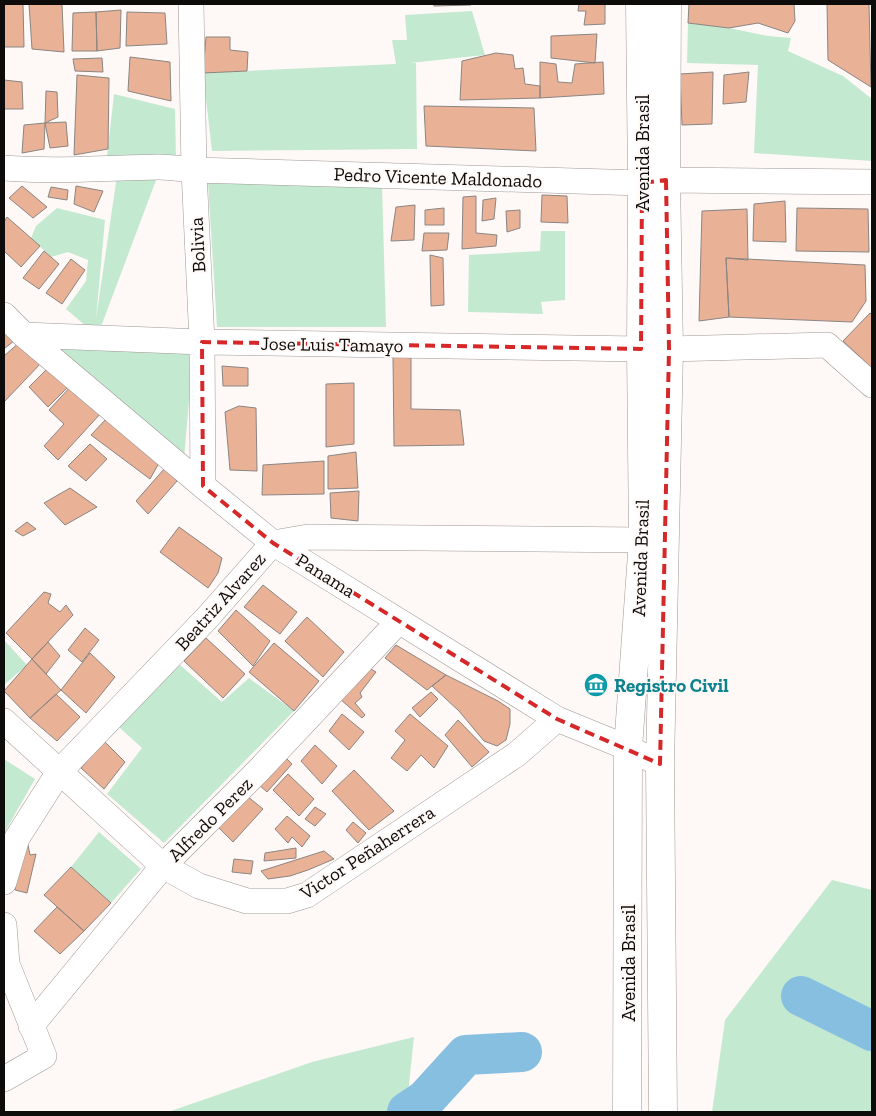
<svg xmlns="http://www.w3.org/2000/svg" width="876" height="1116" font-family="'Zilla Slab',serif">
  <rect width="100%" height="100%" fill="#fef8f6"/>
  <path fill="#c4e9d1" d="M472 11 485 55 410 63H416L417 149 212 151 203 73 396 64 392 40H407L405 15Z
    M688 23 729 28 768 36 791 38 788 51 843 76 872 99V161L754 153 758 65 687 63Z
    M114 94 175 109 176 161 107 157Z
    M161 167 99 332 94 333 66 309 86 281 88 260 68 252 51 257 31 238 36 226 57 208 105 220 96 319 118 169Z
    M208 182 382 187 386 327H217Z
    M541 231H565V300L541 302 543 314 468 312 469 255 540 251Z
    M58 347 193 354 184 459Z
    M4 640 27 665 4 685Z
    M179 664 222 702 249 678 294 711 164 843 107 794 142 748 119 727Z
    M4 759 35 779 7 828 4 839Z
    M99 832 141 869 111 903 71 867Z
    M832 880 872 890V1112H712L725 1020Z
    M414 1037 406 1112H168L312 1062Z"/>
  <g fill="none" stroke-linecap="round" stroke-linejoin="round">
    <path stroke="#87bfe1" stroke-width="40" d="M801 996 872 1031
      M407 1112 425 1100 466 1055 522 1052"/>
  </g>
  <path fill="#e9b196" stroke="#8b8582" d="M4 4H23L24 47H4Z
    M29 4H62L64 52 32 49Z
    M434 4H470L471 5 434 6Z
    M579 4H605V24L584 25 586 11H578Z
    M689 4H794L795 21 788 33 758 23 729 28 688 23Z
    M827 4H869L871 87 828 60Z
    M121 10 120 48 97 51 96 12Z
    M96 12 97 51H72L73 13Z
    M127 12 165 13 167 44 126 46Z
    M597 34 595 63 551 58V36Z
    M206 37H230V50L248 52 247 71 203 73Z
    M496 53 513 55 515 69 523 68 525 84 540 86V98L460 100 462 61Z
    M130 57 170 62 171 101 128 91Z
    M102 58 103 72 75 71 73 59Z
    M540 62 556 64 558 82 572 83 575 64 603 62 604 94 540 98Z
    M713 72 712 124 682 125 680 74Z
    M749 72 746 102 723 104 724 75Z
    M77 75 109 78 108 149 74 155Z
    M4 80 22 82 23 109H4Z
    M46 91 57 92 58 117 45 123Z
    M424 106 534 108 536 151 426 146Z
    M66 122 68 146 50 148 45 123Z
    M45 123 44 149 22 153 24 125Z
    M22 186 47 207 33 218 9 198Z
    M76 186 103 191 94 212 74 204Z
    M51 187 68 190 67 200 48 197Z
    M542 195 567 196 568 223 541 222Z
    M476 196V233L497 235 496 246 462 249 463 197Z
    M496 198 494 219 482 221 483 200Z
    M785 201 786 242 753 241 754 204Z
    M415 205 414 240 391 241 396 207Z
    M444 208V225H425V210Z
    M797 208 868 209 869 252 796 251Z
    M747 209 748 260 726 258 729 317 699 321 702 211Z
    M520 210V228L507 232 506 211Z
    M7 217 40 246 21 267 4 251V222Z
    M424 233H449L447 250 422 251Z
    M44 251 59 264 39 289 23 278Z
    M430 255 443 258 444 305 431 306Z
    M726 258 865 265 866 301 852 322 729 317Z
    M71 259 85 270 62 304 46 293Z
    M870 313 872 315V368L843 341Z
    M4 321 19 337 5 348 4 346Z
    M20 342 42 362 4 402V356Z
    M393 356 411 358V409L460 410 464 445 394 446Z
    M222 366 248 368V386H223Z
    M48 368 68 387 48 407 29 387Z
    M354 383V444L326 447V384Z
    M72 385 101 413 58 460 44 446 64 424 49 410Z
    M239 406 256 408 257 471 230 470 225 412Z
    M108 417 160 461 150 479 91 435Z
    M90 444 107 459 86 481 68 466Z
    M356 452 358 488 328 489V456Z
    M324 461V494L262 495 263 465Z
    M165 468 177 481 148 514 136 501Z
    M70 488 97 507 65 525 44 503Z
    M359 491 358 521 331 518 330 493Z
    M27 522 36 529 23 536 15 531Z
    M179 527 222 558 218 573 208 588 160 552Z
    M263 585 297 612 280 634 244 607Z
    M44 592 51 594 48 603 60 612 66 605 73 615 32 659 6 633Z
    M236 610 270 641 253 666 218 631Z
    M307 617 344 652 323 677 285 641Z
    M85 628 99 640 82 662 68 650Z
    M206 638 245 674 223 698 184 661Z
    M48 642 60 656 46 674 32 659Z
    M274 643 319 681 294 711 249 672Z
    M396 645 446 675 427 690 385 658Z
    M90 653 115 677 86 713 61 690Z
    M32 659 61 690 30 718 4 691Z
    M369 668 376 672 360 693 362 697 355 703 365 715 362 718 340 699Z
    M446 675 498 701 510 709V724L506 740 497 746 484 741 459 711 432 686Z
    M431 692 438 699 420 717 412 708Z
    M56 694 80 717 57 741 30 718Z
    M342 714 364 732 349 750 329 731Z
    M410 714 448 746 434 768 421 755 407 771 391 758 405 740 395 731Z
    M458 720 489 752 472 767 445 735Z
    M104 741 125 762 104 789 81 768Z
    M315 745 337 766 322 784 301 761Z
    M283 755 292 764 267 792 258 784Z
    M354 770 394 811 369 830 332 791Z
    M288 774 314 799 299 816 273 790Z
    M247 796 263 809 233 842 218 827Z
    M315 807 326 814 315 826 305 819Z
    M287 816 310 836 302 847 292 837 288 843 275 829Z
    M353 822 366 833 358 843 346 830Z
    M28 845 30 855 36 854 27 893 15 890 21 846Z
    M296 848V858L264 861 265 853Z
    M324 851 334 859 308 870 290 876 268 879 261 871Z
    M234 859 253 861 251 874 232 872Z
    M71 867 111 903 84 931 44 895Z
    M57 907 84 931 60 954 34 931Z"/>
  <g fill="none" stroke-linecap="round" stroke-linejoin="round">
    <g stroke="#9f9895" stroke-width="26">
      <path id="minor" d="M191 4 194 170 202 342 203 486
        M4 168C55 172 107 168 159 167 170 167 182 169 194 170L642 183 666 180 872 182
        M4 315 24 335 203 486 273 543 557 719 628 748 660 764
        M24 335 202 342 641 349
        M669 349 827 345 872 385
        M4 721 163 866 199 886 247 901H287L307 895 517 754 557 719
        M4 882 17 838 59 772 207 618 273 543 308 537 643 540
        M4 925 7 964 44 1056 4 1079
        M31 1026 163 866 258 771 399 621"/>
    </g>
    <g stroke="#9f9895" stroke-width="29">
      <path id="tertiary" d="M627 1112 628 748 643 540 641 349 642 183 640 4
        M663 1112 660 764 669 349 666 180 667 4"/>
    </g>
    <use href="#minor" stroke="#fff" stroke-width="25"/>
    <use href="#tertiary" stroke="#fff" stroke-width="28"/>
  </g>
  <path fill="none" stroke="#d62828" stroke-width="4" stroke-dasharray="10 6" stroke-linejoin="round" d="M666 180 669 349 660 764 557 719 273 543 203 486 202 342 641 349 642 183Z"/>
  <defs>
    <g id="museum-disc" transform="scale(1.25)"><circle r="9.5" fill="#0f9aa8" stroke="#fef8f6"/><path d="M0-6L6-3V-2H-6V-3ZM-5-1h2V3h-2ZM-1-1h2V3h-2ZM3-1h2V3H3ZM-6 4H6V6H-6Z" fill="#fff"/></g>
  </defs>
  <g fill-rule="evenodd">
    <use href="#museum-disc" x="596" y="685"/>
  </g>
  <g text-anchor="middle" stroke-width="4" stroke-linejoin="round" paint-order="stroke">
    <g font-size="19" fill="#0e0c0b" stroke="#fef8f6">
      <text transform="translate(642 153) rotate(-90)" y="7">Avenida Brasil</text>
      <text transform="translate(438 177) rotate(2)" y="7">Pedro Vicente Maldonado</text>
      <text transform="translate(197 245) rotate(-93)" y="7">Bolivia</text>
      <text transform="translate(332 344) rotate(1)" y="7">Jose Luis Tamayo</text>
      <text transform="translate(640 558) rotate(-88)" y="7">Avenida Brasil</text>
      <text transform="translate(326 575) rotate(32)" y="7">Panama</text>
      <text transform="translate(220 601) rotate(-48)" y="7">Beatriz Alvarez</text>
      <text transform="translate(210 819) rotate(-45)" y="7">Alfredo Perez</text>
      <text transform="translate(367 852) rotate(-33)" y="7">Victor Peñaherrera</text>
      <text transform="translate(628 963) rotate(-90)" y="7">Avenida Brasil</text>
    </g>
    <g font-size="19" font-weight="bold" fill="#0d838f" stroke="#fef8f6" text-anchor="start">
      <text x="614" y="692">Registro Civil</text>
    </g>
  </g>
  <rect width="876" height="1116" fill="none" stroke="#0e0c0b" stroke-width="10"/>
</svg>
